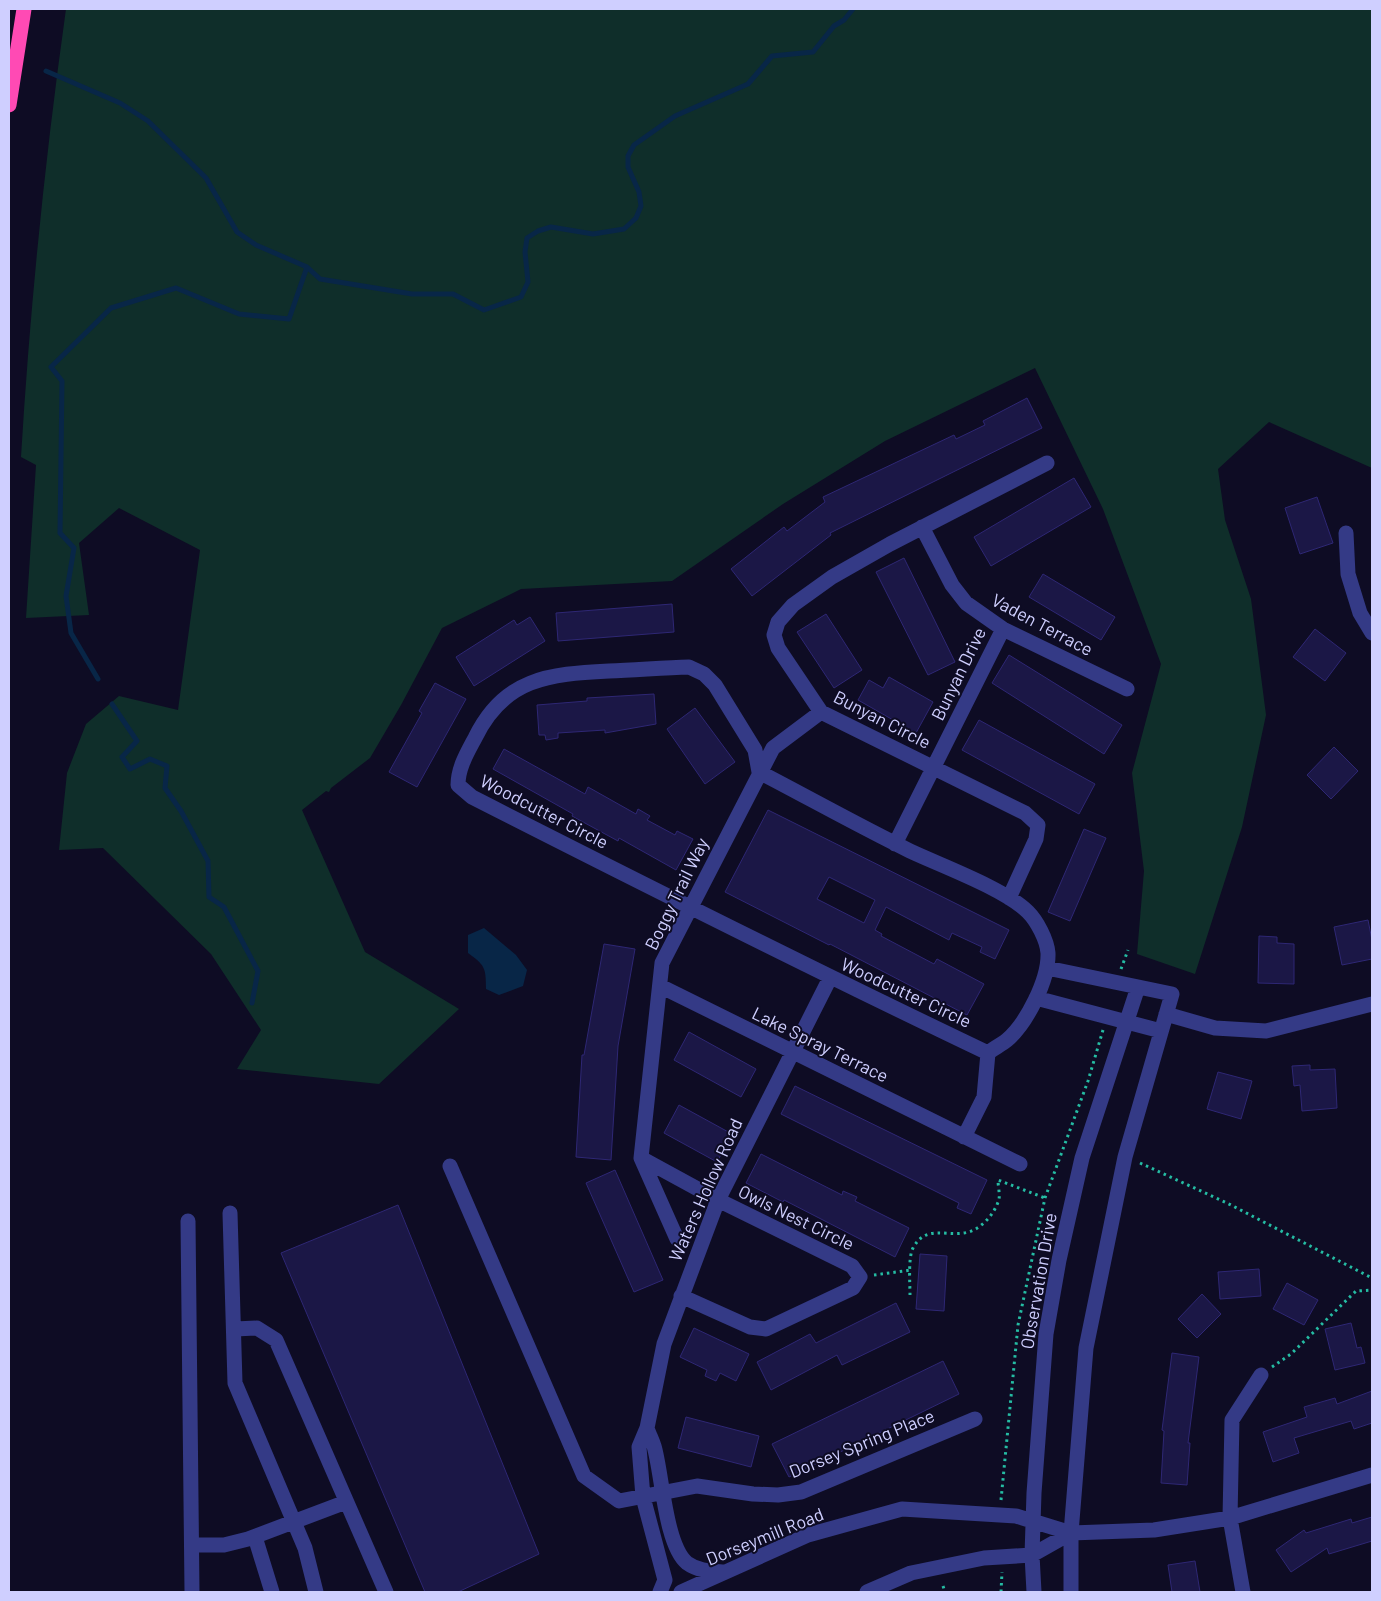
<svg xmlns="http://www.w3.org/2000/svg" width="1381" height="1601" font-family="Barlow,sans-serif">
  <rect width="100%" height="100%" fill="#0e0c24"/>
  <path fill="#0f2e2a" d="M66 9H1372V468L1269 422 1218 469 1225 520 1251 599 1266 715 1242 827 1195 974 1137 954 1144 871 1132 773 1161 664 1103 509 1035 368 885 441 783 504 672 581 521 589 442 628 401 705 370 758 331 788 329 792 326 791 302 810 365 952 459 1009 379 1084 237 1069 261 1030 211 954 103 848 59 850 67 773 86 724 119 696 178 710 200 550 119 508 79 543 89 615 26 618 36 465 21 457C30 307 45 158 66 9Z"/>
  <path fill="#082647" d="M484 928 516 955 527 970 523 986 499 995 486 989C486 968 485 965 468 953V935Z"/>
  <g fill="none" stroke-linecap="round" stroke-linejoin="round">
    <path stroke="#082647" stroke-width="5" d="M46 71 120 103 148 121 206 178 237 232 256 245 307 267 320 279 412 294H453L484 310 521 297 528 282 525 252 527 238 538 231 551 227 593 234 624 229 636 218 641 206 639 192 628 167V156L634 145 675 116 748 84 772 56 813 52 834 26 844 20 853 9
      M98 679 71 633 66 596 74 548 60 533 62 381 51 367 111 308 176 288 239 314 289 319 307 267
      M112 704 137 741 122 757 130 769 150 759 167 766 165 788 181 811 208 861 209 897 224 907 258 971 252 1003"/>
  </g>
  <path fill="#1b1746" stroke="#2e2774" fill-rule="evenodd" d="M1027 398 1042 428 830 533 831 535 752 596 731 569 784 527 787 531 825 502 823 497 954 435 956 439 985 425 983 421Z
    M1074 478 1091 507 991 566 974 537Z
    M1317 497 1333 543 1300 554 1285 508Z
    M904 558 955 662 928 675 876 572Z
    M1043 574 1115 617 1101 640 1029 597Z
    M672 604 674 632 558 641 556 613Z
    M826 614 862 670 834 688 797 632Z
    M530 617 545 641 474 686 456 657 514 620 517 625Z
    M1315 629 1346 653 1325 681 1293 657Z
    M1009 655 1122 725 1104 754 992 683Z
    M889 677 933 702 916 733 858 700 869 680 883 688Z
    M435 683 466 699 417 787 389 772 422 713 419 711Z
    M654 694 656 724 605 733V730L558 733V738L546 740 545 735H539L537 705 587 701V698Z
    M695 708 735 762 705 784 667 729Z
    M979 720 1095 784 1079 814 962 750Z
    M1334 747 1358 771 1331 799 1307 775Z
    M504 749 585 794 588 787 636 814 638 809 650 816 647 820 675 835 677 831 693 839 676 870 619 838 618 841 572 816 573 814 493 769Z
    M768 810 1009 930 995 959 980 952 982 947 952 933 949 940 886 907 875 930 882 934 881 936 934 964 937 959 984 984 967 1015 830 944 829 945 725 892ZM829 877 875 900 864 923 817 899Z
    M1084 829 1106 838 1070 921 1048 912Z
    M1368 920 1372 940V959L1342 965 1334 927Z
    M1259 936 1277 937V943L1294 944V984L1258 983Z
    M604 944 635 949 618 1046 611 1160 576 1157 582 1055H584Z
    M689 1032 756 1069 741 1097 674 1060Z
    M1310 1065V1070L1335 1069 1337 1108 1302 1111 1300 1085 1294 1086 1292 1066Z
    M1218 1072 1252 1081 1241 1119 1207 1109Z
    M795 1086 987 1180 971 1214 957 1208 959 1203 781 1114Z
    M679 1105 732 1134 717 1162 664 1133Z
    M761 1154 842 1195 843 1191 857 1197 855 1201 909 1228 895 1257 784 1200 783 1202 746 1183Z
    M615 1170 663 1280 634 1292 586 1183Z
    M398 1205 539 1554 458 1592H425L281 1253Z
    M920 1254 947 1256 944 1311 916 1309Z
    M1259 1269 1261 1296 1220 1299 1218 1272Z
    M1287 1283 1318 1300 1304 1325 1273 1309Z
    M1202 1294 1221 1314 1197 1338 1178 1319Z
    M896 1303 910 1332 842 1365 837 1355 771 1390 757 1362 810 1334 816 1343Z
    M1351 1323 1357 1348 1361 1347 1365 1363 1335 1370 1325 1329Z
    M694 1328 749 1354 736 1381 720 1373 716 1381 705 1376 707 1370 680 1357Z
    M1172 1353 1199 1357 1188 1443H1190L1187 1485 1161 1483 1164 1431 1162 1430Z
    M943 1361 959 1394 789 1477 772 1444Z
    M1372 1391V1423L1354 1429 1351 1421 1294 1438 1299 1453 1273 1462 1263 1432 1307 1417 1304 1407 1335 1398 1337 1404Z
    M686 1417 759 1436 751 1467 678 1448Z
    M1372 1517V1541L1329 1554 1327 1548 1291 1572 1276 1550 1304 1530 1306 1533 1351 1519 1352 1523Z
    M1195 1561 1200 1592H1172L1168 1565Z"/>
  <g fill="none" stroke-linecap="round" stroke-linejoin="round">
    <path stroke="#25bca3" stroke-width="3" stroke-dasharray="2.5 4" stroke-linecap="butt" d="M1121 969 1128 950
      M1140 1163 1227 1203 1372 1278
      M874 1275 911 1270
      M910 1295C910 1284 908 1257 913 1248 925 1225 945 1236 964 1233 980 1231 995 1214 999 1199 1000 1194 998 1186 998 1180L1045 1198
      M1272 1367 1291 1354 1356 1291 1372 1290
      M1001 1500 1018 1325 1045 1198 1088 1081 1103 1030
      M943 1586 945 1592
      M1001 1592 1002 1572"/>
    <path stroke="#343a86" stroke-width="15" d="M922 527 952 585 966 603 1003 629 1127 689
      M1346 533 1348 574 1360 613 1372 633
      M689 667 704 674 715 685 755 750 759 772C809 798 859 826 910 851 942 866 1005 889 1028 912 1037 921 1047 940 1048 953 1049 979 1027 1023 1007 1040 1001 1045 994 1048 988 1053 814 970 643 884 472 797L458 785C458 768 467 753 475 738 504 678 549 674 609 671 635 670 662 668 689 667Z
      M895 844 1003 629
      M1009 898 1036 839 1038 825 1025 813 821 712 778 648 774 635 778 622 793 605 832 577 890 544 1047 463
      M1047 968 1172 994 1125 1157 1086 1348 1071 1533V1592
      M660 986 1020 1164
      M1036 998 1161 1031
      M1166 1014 1215 1028 1266 1031 1372 1004
      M964 1137 984 1097 988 1053
      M641 1158 718 1200 852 1266 860 1277 853 1288 766 1329 750 1327 681 1296
      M450 1166 584 1476 619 1501 697 1486 753 1494 778 1495 801 1492 975 1419
      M230 1213 235 1383 305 1548 316 1592
      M188 1221 192 1592
      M677 1239 641 1158 662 963 773 748 821 712
      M235 1329 257 1328 276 1340 386 1592
      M647 1428C649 1434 652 1440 654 1446 662 1472 665 1545 687 1563 698 1571 711 1571 724 1572
      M255 1537 272 1592
      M192 1545H224L248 1539 346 1502
      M660 1592 665 1580 643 1497 639 1447 647 1428 664 1344 718 1200 830 978
      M681 1592 808 1535 902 1509 1016 1516 1071 1533 1154 1530 1230 1518 1372 1475
      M867 1592 911 1573 984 1558 1032 1555 1071 1533
      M1034 1592 1032 1555 1034 1493 1046 1334 1059 1260 1082 1158 1138 987
      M1243 1592 1230 1518 1232 1420 1261 1375"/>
    <path stroke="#ff4ab4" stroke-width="15" d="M9 105 24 9"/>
  </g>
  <g text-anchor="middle" stroke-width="4" stroke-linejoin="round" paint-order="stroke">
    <g font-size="18" fill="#cfcfff" stroke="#0e0c24">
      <text transform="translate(1042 625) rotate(28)" y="6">Vaden Terrace</text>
      <text transform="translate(959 674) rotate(-64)" y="6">Bunyan Drive</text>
      <text transform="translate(882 720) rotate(27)" y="6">Bunyan Circle</text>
      <text transform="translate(544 812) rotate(27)" y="6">Woodcutter Circle</text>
      <text transform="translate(677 894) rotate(-64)" y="6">Boggy Trail Way</text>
      <text transform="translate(906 993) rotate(25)" y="6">Woodcutter Circle</text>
      <text transform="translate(820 1045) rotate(26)" y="6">Lake Spray Terrace</text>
      <text transform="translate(706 1190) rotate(-66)" y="6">Waters Hollow Road</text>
      <text transform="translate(796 1218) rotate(26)" y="6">Owls Nest Circle</text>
      <text transform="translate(1039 1281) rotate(-80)" y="6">Observation Drive</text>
      <text transform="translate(862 1444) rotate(-22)" y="6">Dorsey Spring Place</text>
      <text transform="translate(765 1537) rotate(-22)" y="6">Dorseymill Road</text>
    </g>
  </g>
  <rect width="1381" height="1601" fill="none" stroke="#cfcfff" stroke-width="20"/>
</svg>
